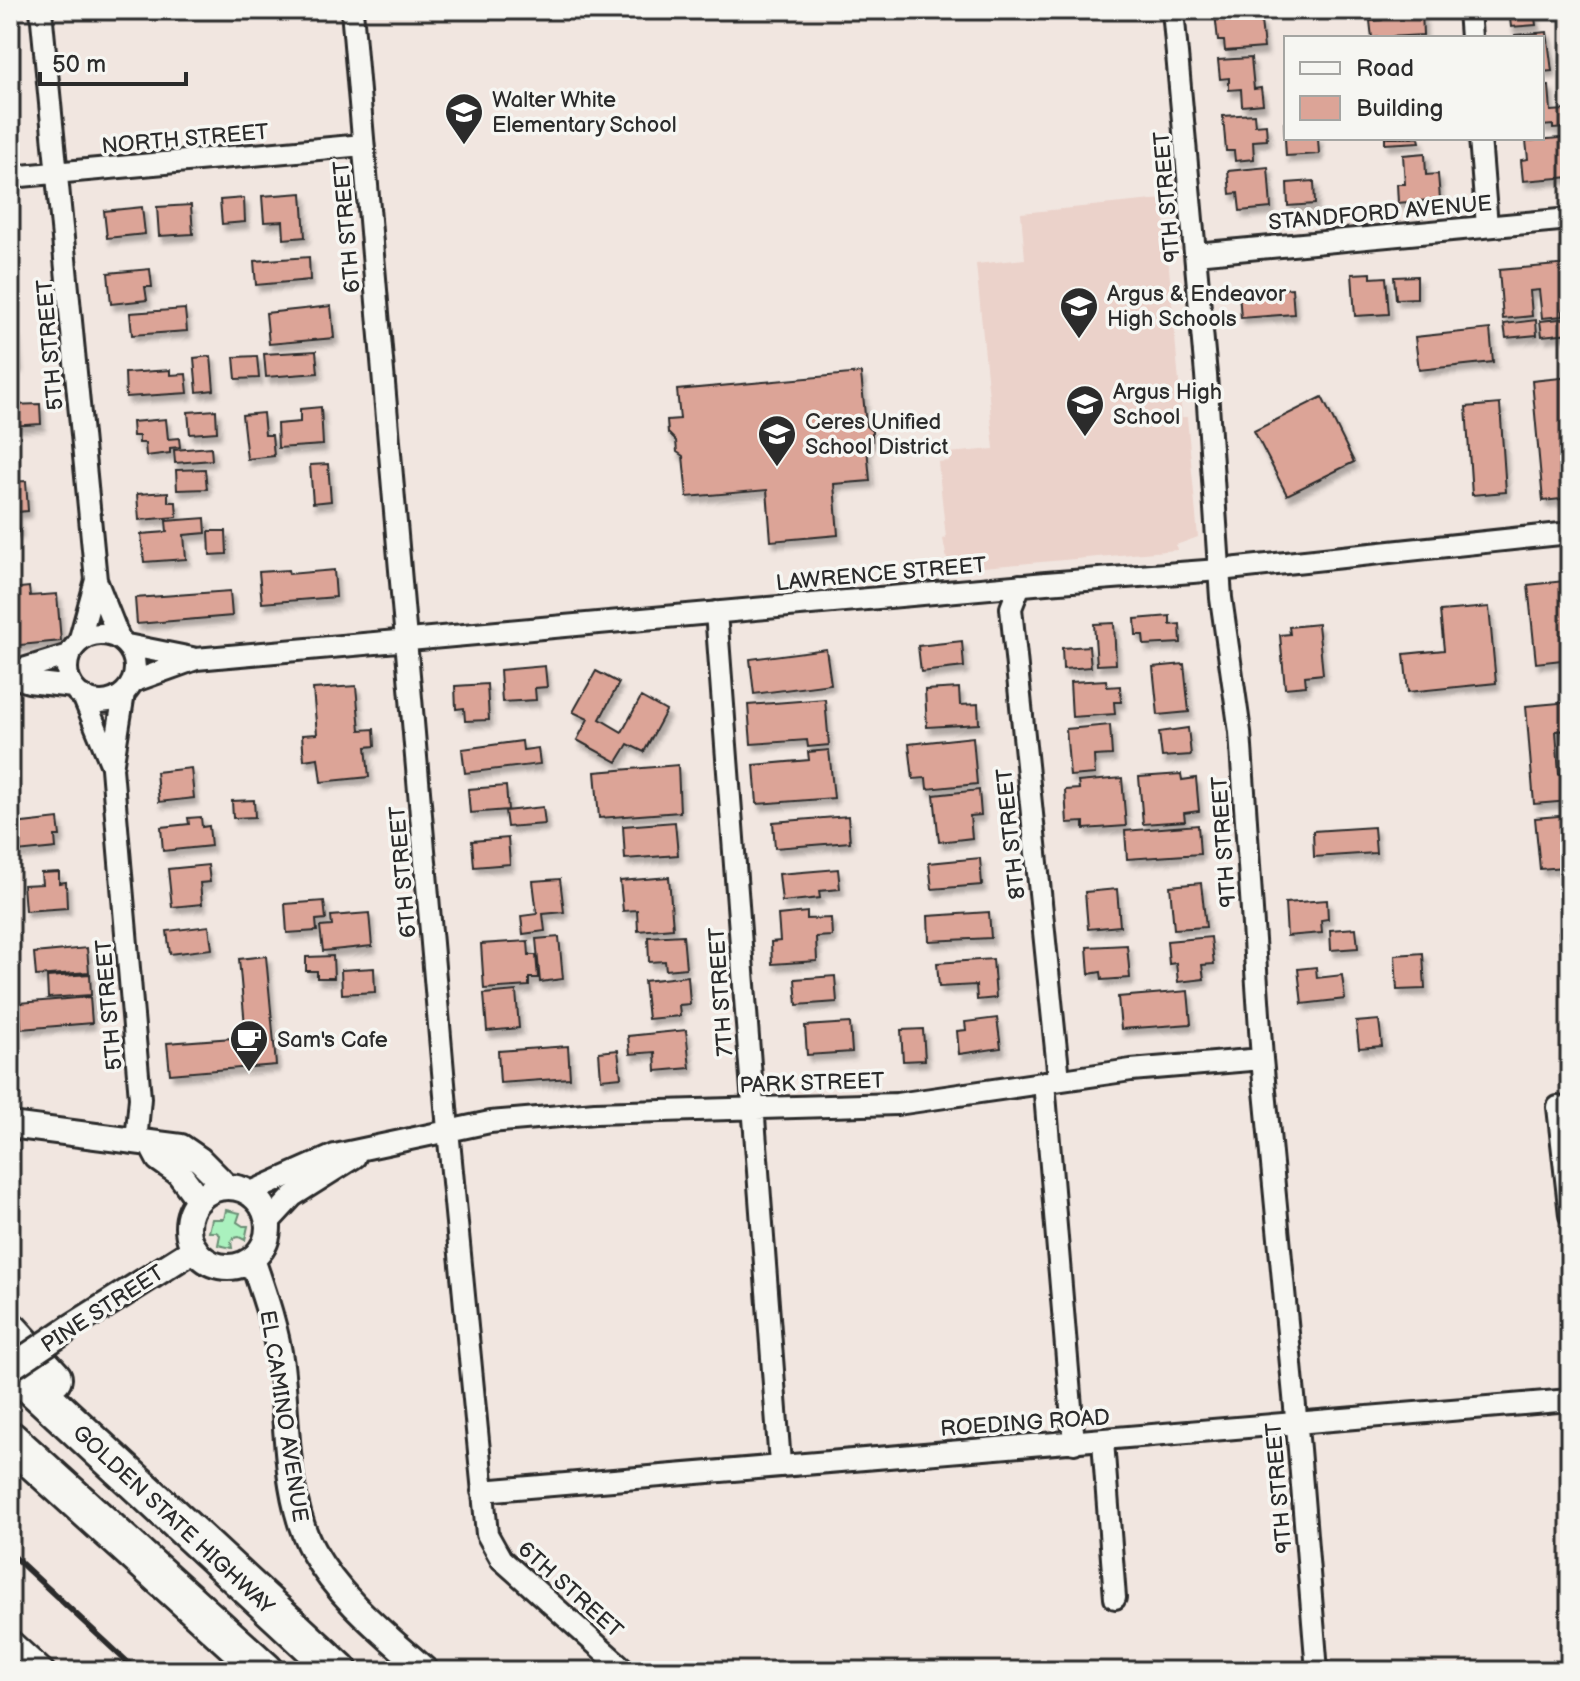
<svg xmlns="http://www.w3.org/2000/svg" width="1580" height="1681" font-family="'Balsamiq Sans',sans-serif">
  <defs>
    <filter id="shadow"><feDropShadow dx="3.5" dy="6" stdDeviation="2" flood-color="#0004"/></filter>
  </defs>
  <rect width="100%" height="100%" fill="#f1e6e0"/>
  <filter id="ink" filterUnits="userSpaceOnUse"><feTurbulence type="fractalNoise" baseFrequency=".0125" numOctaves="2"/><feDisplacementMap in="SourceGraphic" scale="16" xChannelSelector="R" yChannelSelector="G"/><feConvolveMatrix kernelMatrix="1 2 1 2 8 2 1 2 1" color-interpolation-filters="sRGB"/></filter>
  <g filter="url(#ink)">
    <path fill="#ebd2ca" d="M1163 199 1182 417H1187L1198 537 1176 545 1177 550 949 570 943 539 946 538 938 462 949 461 948 453 994 449 976 264 1025 259 1021 213Z"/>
    <path fill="#aaf1be" stroke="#6a8e74" stroke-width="2" d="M226 1210 240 1213 237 1222 243 1226H248L245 1240 239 1237 234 1238 231 1242 232 1248 218 1245 220 1235 216 1232H209L212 1219H224Z"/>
    <path fill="#dca497" stroke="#2b2b2b" stroke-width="2" filter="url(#shadow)" d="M1246 10 1247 22 1261 21 1264 48 1225 51 1224 41H1218L1215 13Z
      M1382 10H1422L1423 35 1372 38 1370 21 1382 20Z
      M1509 10H1534L1536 25 1511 27Z
      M1547 32 1552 71 1542 72V38H1515V35Z
      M1251 58 1254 89 1261 88 1263 104 1242 106 1241 89 1229 90V78L1220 79 1218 60Z
      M1542 86H1549L1551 111 1565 110 1566 128 1553 129V125L1542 126Z
      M1254 114 1255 125 1266 124 1267 140 1253 141 1254 159 1235 161 1234 151H1226L1223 116Z
      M1284 122 1286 138H1318L1319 154 1286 156Z
      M1570 137V177L1523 181 1521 160 1528 159 1526 141Z
      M1385 138H1419L1420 142 1385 144Z
      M1425 153 1426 175 1438 174 1440 199 1398 203 1397 184H1405L1403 155Z
      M1268 167 1271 208 1240 211 1238 193 1230 194 1228 171Z
      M1314 181 1315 204 1288 206 1287 183Z
      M302 193 305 237 284 239 283 221 264 222 262 196Z
      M244 198 245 222 222 224 220 200Z
      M191 205 193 234 159 236 157 207Z
      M142 207 145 234 107 238 104 211Z
      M309 257 310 280 256 285 254 261Z
      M1570 264V308L1563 309V316L1542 318 1539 290 1530 291 1532 316 1503 319 1499 270Z
      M150 269 152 287H145L147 300 111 304 108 273Z
      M1371 273V278L1386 277 1389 314 1355 316 1352 274Z
      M1417 276V298L1396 299 1394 277Z
      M1292 288 1294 314 1241 318 1239 292Z
      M331 306 334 338 269 344 266 313Z
      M185 309 187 331 132 335 130 313Z
      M1570 318V333L1542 336 1540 321Z
      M1536 320 1537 335 1506 338 1504 324Z
      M1490 329 1493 362 1419 370 1415 337Z
      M15 332 18 366H10V333Z
      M316 351 318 373 266 377 264 354Z
      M211 356 214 390 197 392 194 358Z
      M257 356 259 378 236 379 234 357Z
      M170 370V375L186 374 188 393 126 397 125 373Z
      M861 373 866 426 872 431V442L867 447 870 481 834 484 838 535 771 541 767 490 687 497 683 456 677 452 676 441 668 433 667 420 680 419 677 390Z
      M1570 377V498L1543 501 1532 381Z
      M1322 397 1354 462 1287 495 1254 431Z
      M40 404 41 424 10 426V405Z
      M1500 404 1506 492 1472 495 1466 407Z
      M321 407 323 445 278 448 277 424 300 422V409Z
      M216 410 217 432 190 434 188 412Z
      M263 413 265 435H272L274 456 247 459 242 415Z
      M166 419 168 439 179 438 180 447 170 448V453L146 456 145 443H139V436H133L132 422Z
      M211 447 212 460 175 463 174 450Z
      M328 464 331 501 313 503 310 465Z
      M205 469 207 489 177 490 176 470Z
      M26 481 28 511 17 512 19 532 10 533V482Z
      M168 492V502H176L177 517 139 520 137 494Z
      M205 518 206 533 184 535 186 559 144 562 141 534 167 532 166 521Z
      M209 531H226L227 554 210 555Z
      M288 570 289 574 334 570 336 597 262 603 259 572Z
      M1564 581 1570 659 1536 663 1528 585Z
      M29 587 30 596 57 594 61 641 10 646V589Z
      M230 591 232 616 137 624 135 598Z
      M1489 607 1496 683 1408 692 1404 654 1444 650 1440 611Z
      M1170 616V625L1180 624 1181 643 1144 645 1143 635H1136L1135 619Z
      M1114 623 1116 664 1097 665 1094 624Z
      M1318 624 1323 674 1305 676 1306 686 1285 688 1280 635 1290 634 1289 627Z
      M962 641 964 667 921 672 918 646Z
      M1089 646 1091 667 1063 669 1062 648Z
      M826 649 831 684 754 694 750 659Z
      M1184 664 1189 712 1158 715 1153 667Z
      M545 666 547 687 535 688 536 700 502 702 500 670Z
      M596 671 619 683 600 719 622 732 641 697 666 711 644 752 628 744 617 762 577 740 588 719 573 712Z
      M1106 680 1107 687 1120 686 1121 702H1114L1115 714 1072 717 1070 682Z
      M487 684 489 720 465 721 464 708 456 709 455 686Z
      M356 686 360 730 374 729 375 746 366 747 369 777 321 782 318 758 304 760 302 735 317 734 313 689Z
      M959 688 960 705 978 704 979 724 927 727 925 690Z
      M825 699 829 745 808 747 807 740 751 744 748 705Z
      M1570 702V730L1556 731 1559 774 1570 773V801L1534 804 1526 706Z
      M1110 725 1112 755 1094 756 1095 774 1070 776 1066 729Z
      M1188 728 1191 755 1162 757 1159 732Z
      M973 737 977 784 927 789 926 778 913 779 909 744Z
      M522 741 523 750 538 748 540 764 465 773 462 749Z
      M829 750 834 798 757 804 754 765 809 760 808 752Z
      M678 765 680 812 599 818 595 772Z
      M191 768 194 798 159 802 156 772Z
      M1181 774 1182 780 1196 778 1199 811 1184 813 1185 821 1143 824 1139 777Z
      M1122 778 1126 826 1084 829V822L1067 823 1065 790 1079 789 1078 782Z
      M506 786 508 810 470 813 468 789Z
      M979 790 981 815 970 816 972 838 939 842 934 795Z
      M254 800 255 817 233 818 232 801Z
      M543 807 545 824 507 827 505 811Z
      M1570 815V844L1562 845 1564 867 1540 869 1535 818Z
      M848 816 850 842 775 848 773 822Z
      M201 817 202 827 209 826 211 846 163 851 161 827 189 824 188 818Z
      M58 819 60 836H55L56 848 17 852 14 824Z
      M675 822 678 855 625 859 623 826Z
      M1198 825 1200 854 1127 859 1125 831Z
      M1374 827 1376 853 1314 857 1313 831Z
      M508 838 510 864 474 867 472 841Z
      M980 858 982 885 932 889 929 863Z
      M208 865 210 882 200 883 202 904 172 907 168 869Z
      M838 869 840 889 819 891 820 898 782 902 779 874Z
      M59 872V883L66 882 67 908 25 911 23 885 42 884 41 873Z
      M669 877 673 928 638 931 637 910 623 911 620 881Z
      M560 879 564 912 543 914 545 931 523 934 521 916 537 914 533 881Z
      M1201 883 1206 927 1174 929 1170 886Z
      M1117 889 1120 926 1088 929 1085 892Z
      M1327 900 1328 919 1321 920 1322 933 1287 936 1285 903Z
      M324 901 326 919 316 920 317 931 287 933 285 904Z
      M807 912V919L831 918 832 936 816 937 817 961 772 964 771 942 780 941 778 915Z
      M989 912 991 938 929 941 928 916Z
      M369 913 372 946 323 951 320 927 332 926 331 916Z
      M209 926 212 949 170 954 167 931Z
      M1356 928 1358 948 1331 950 1330 930Z
      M1570 931V971H1566L1565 948H1560L1559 932Z
      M683 935 686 968 666 970 665 961 649 962 648 937Z
      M559 937 563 979 540 982 536 939Z
      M1211 937 1214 964 1202 965 1204 979 1178 982 1176 963 1169 964 1167 941Z
      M528 941 529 955H536L538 978H529V986L484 989 481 944Z
      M1127 945 1130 978 1102 980 1101 972 1089 974 1087 947Z
      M87 948 89 972 36 976 34 953Z
      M1423 953 1425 989 1397 990 1395 955Z
      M266 956 276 1065 170 1074 167 1043 246 1037 239 959Z
      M333 956 334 978H317V971H306V957Z
      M993 959 996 998 977 1000 976 985 939 987 937 963Z
      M1316 967 1317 978 1342 975 1345 999 1302 1004 1298 969Z
      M374 968 375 992 342 994 341 970Z
      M90 974 91 995 48 998 47 977Z
      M688 976 690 1004 679 1005 680 1016 648 1019 644 981Z
      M835 976 837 1002 797 1005 795 979Z
      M516 991 519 1028 487 1031 484 994Z
      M1188 991 1191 1024 1121 1029 1118 997Z
      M90 997 92 1023 21 1029 19 1003Z
      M997 1018 1001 1048 959 1054 957 1031 966 1030 965 1022Z
      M1379 1020 1382 1046 1359 1048 1356 1022Z
      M850 1023 852 1052 807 1055 805 1026Z
      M923 1029 925 1060 903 1061 901 1030Z
      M686 1030 690 1068 656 1071 655 1052 630 1054 628 1036Z
      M568 1046 570 1078 500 1083 498 1051Z
      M618 1050 621 1077 601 1079 599 1052Z"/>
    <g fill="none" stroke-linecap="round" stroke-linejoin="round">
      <g stroke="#2b2b2b" stroke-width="26">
        <path id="minor" d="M41 10 96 580 119 638
          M352 10 448 1130 487 1534 501 1559 626 1671
          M1173 10 1206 375 1221 598 1240 732 1262 1059 1299 1449 1317 1671
          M1469 10 1471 38
          M1480 138 1487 226
          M10 177 363 145
          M1195 254 1570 219
          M1020 585 1011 608 1059 1079
          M716 612 780 1464
          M67 668a34 34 0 1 1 68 0a34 34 0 1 1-68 0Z
          M79 642 96 580
          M127 645 192 658
          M10 673 69 655
          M10 676 29 682 73 687
          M132 682 196 659 1046 583 1219 570 1570 533
          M124 693 112 768 140 1098 136 1142
          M83 696 112 766
          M1044 1082 1074 1443
          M1558 1107 1570 1215
          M249 1193 335 1155 490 1122 595 1113 897 1104 1131 1070 1262 1059
          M268 1223 293 1196 355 1157
          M1103 1441 1115 1598
          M482 1491 1570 1400
          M10 1640 44 1671"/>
      </g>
      <g stroke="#2b2b2b" stroke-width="30">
        <path id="tertiary" d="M10 1125 181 1147 200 1160 227 1187
          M151 1144 159 1159 179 1173 199 1200
          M188 1227a40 40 0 1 1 80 0a40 40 0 1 1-80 0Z
          M252 1259C264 1294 276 1328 281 1365 288 1423 284 1500 313 1551 340 1600 385 1634 426 1671
          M71 1327 195 1249"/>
      </g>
      <g stroke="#2b2b2b" stroke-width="42">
        <path id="motorway" d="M10 1331 53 1378
          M10 1366 339 1671
          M10 1440 265 1671"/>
      </g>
      <use href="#minor" stroke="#f6f6f2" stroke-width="20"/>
      <use href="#tertiary" stroke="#f6f6f2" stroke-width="24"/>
      <use href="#motorway" stroke="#f6f6f2" stroke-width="36"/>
      <path stroke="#2b2b2b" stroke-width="6" d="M10 1553 137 1671"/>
      <g stroke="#2b2b2b" stroke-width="30" stroke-linecap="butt">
        <path id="tertiary-bridge" d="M10 1368 71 1327"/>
      </g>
      <use href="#tertiary-bridge" stroke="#f6f6f2" stroke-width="24"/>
    </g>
  </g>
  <defs>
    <g id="school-pin" transform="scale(2)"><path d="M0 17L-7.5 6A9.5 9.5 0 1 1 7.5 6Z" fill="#2b2b2b" stroke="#f6f6f2"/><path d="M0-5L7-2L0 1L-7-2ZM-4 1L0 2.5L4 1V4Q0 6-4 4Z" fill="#fff"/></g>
    <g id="cafe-pin" transform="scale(2)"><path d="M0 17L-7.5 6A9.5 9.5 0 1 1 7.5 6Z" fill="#2b2b2b" stroke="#f6f6f2"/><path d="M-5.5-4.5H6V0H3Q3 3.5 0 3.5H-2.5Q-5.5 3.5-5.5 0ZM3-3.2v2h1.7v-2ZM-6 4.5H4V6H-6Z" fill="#fff"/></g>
  </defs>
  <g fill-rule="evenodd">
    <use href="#school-pin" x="464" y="112"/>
    <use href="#school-pin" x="1079" y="306"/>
    <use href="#school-pin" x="1085" y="404"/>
    <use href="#school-pin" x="777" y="434"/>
    <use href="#cafe-pin" x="249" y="1039"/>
  </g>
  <g text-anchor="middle" stroke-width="7" stroke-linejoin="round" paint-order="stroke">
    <g font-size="22" fill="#2b2b2b" stroke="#f6f6f2" text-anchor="start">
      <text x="492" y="107">Walter White<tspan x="492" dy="25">Elementary School</tspan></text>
      <text x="1107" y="301">Argus &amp; Endeavor<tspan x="1107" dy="25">High Schools</tspan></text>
      <text x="1113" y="399">Argus High<tspan x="1113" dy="25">School</tspan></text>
      <text x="805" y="429">Ceres Unified<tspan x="805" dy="25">School District</tspan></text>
      <text x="277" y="1047">Sam's Cafe</text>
    </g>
    <g font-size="22" fill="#2b2b2b" stroke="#f6f6f2">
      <text transform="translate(185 138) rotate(-5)" y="8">NORTH STREET</text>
      <text transform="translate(1166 197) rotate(-95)" y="8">9TH STREET</text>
      <text transform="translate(1380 212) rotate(-5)" y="8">STANDFORD AVENUE</text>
      <text transform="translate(346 227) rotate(-95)" y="8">6TH STREET</text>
      <text transform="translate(49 345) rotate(-95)" y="8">5TH STREET</text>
      <text transform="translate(881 573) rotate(-5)" y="8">LAWRENCE STREET</text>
      <text transform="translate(1010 834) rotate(-96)" y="8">8TH STREET</text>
      <text transform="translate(1223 842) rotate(-94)" y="8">9TH STREET</text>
      <text transform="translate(402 872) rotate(-95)" y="8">6TH STREET</text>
      <text transform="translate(720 992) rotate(-94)" y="8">7TH STREET</text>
      <text transform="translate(108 1005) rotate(-95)" y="8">5TH STREET</text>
      <text transform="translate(812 1082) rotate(-2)" y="8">PARK STREET</text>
      <text transform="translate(102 1308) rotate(-33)" y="8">PINE STREET</text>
      <text transform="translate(285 1416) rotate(81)" y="8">EL CAMINO AVENUE</text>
      <text transform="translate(1025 1422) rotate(-4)" y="8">ROEDING ROAD</text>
      <text transform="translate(1278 1488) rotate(-95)" y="8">9TH STREET</text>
      <text transform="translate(174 1519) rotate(43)" y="8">GOLDEN STATE HIGHWAY</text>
      <text transform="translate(571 1589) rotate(42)" y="8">6TH STREET</text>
    </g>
  </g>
  <rect width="1580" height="1681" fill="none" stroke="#f6f6f2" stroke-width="40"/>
  <rect x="20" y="20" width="1540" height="1641" fill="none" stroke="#2b2b2b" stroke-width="3" filter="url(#ink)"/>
  <rect x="1284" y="36" width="260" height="104" fill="#f6f6f2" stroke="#a5a5a2" stroke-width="2"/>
  <rect x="1300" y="62" width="40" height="12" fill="#f6f6f2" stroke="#a5a5a2" stroke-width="2"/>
  <text x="1356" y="76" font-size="24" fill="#2b2b2b">Road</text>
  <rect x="1300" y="96" width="40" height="24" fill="#dca497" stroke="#a5a5a2" stroke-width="2"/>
  <text x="1356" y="116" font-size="24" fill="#2b2b2b">Building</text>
  <path d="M40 72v12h146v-12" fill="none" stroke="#2b2b2b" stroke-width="4"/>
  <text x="52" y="72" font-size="24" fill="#2b2b2b" stroke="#f6f6f2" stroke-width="6" paint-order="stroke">50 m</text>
</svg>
